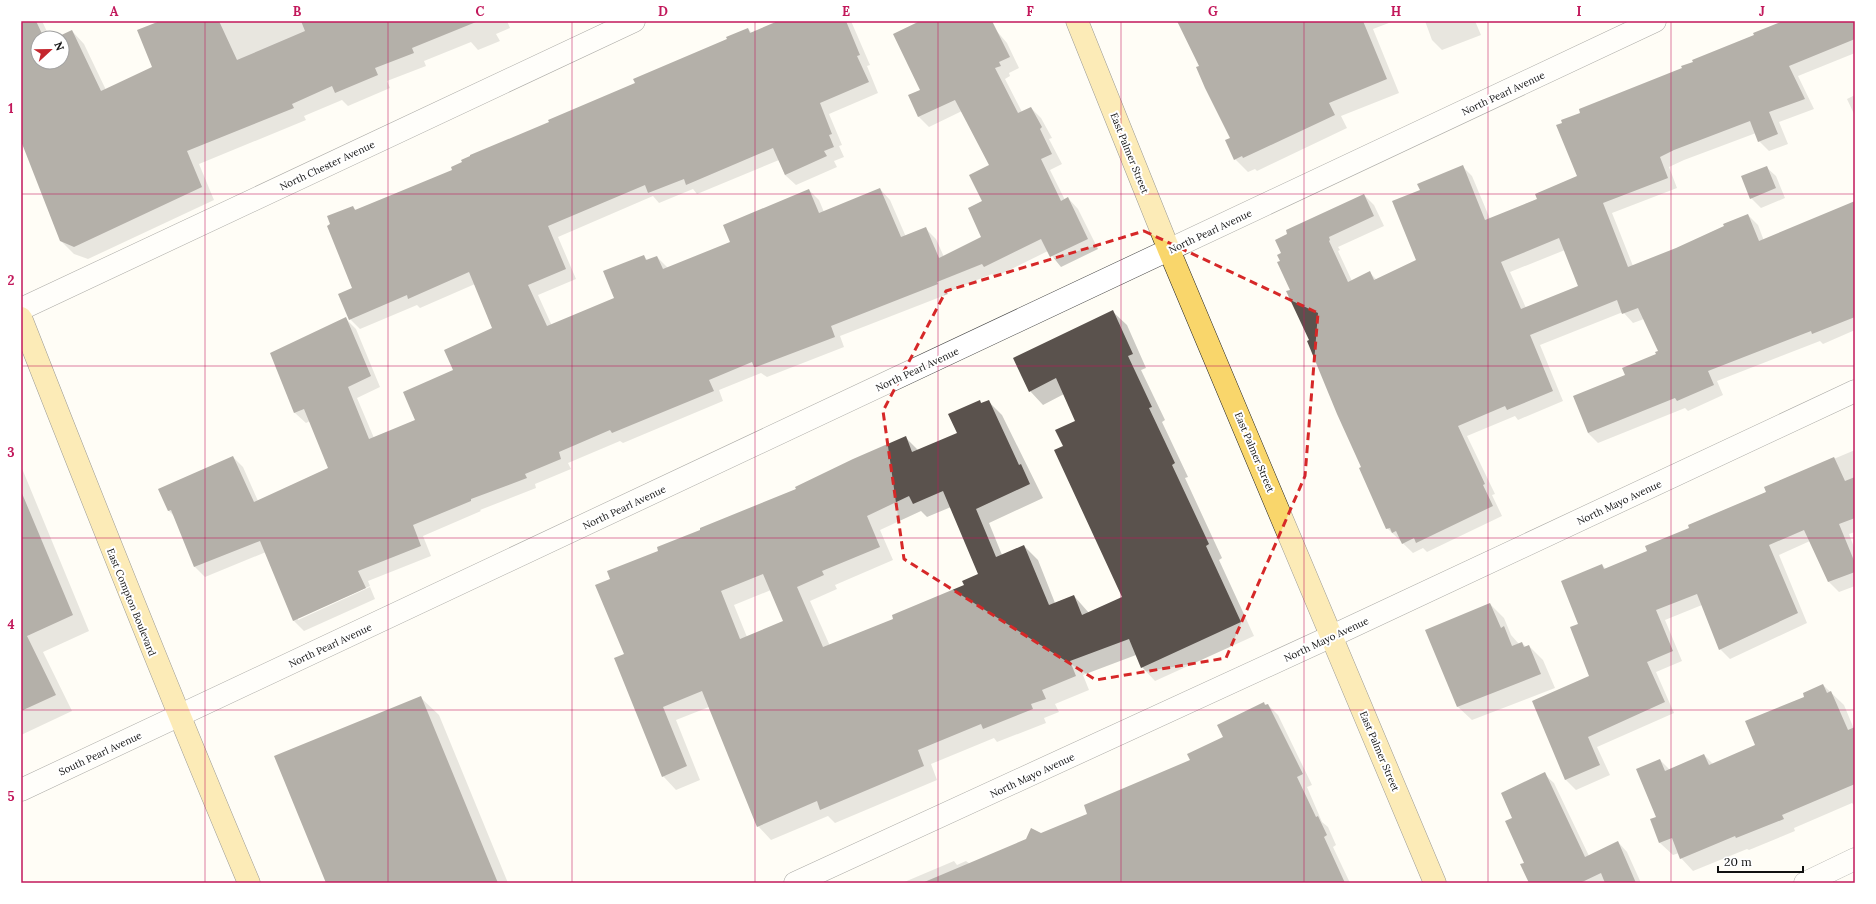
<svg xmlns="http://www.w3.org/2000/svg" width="1876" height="904" font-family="Lora,serif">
  <rect width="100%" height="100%" fill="#fffdf5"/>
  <path fill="#0003" fill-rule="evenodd" d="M21 21H42L50 38H38V62H62V38H57L72 31 84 44 106 90 154 68 162 21H507L510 28 496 34 500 41 478 50 471 42 424 61 426 66 387 81 390 88 348 106 342 100 304 116 306 120 199 164 214 200 88 259 74 254 61 241 24 144 21 145Z
    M780 21H851L870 65 867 66 878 93 829 114 842 145 839 146 844 157 834 161 837 167 796 185 785 175 779 160 697 194 693 189 659 203 653 196 558 237 576 279 538 295 552 326 615 299 644 256 648 261 657 257 668 268 732 243 809 190 819 200 824 212 880 189 890 200 906 237 926 229 936 239 944 257 982 237 983 202 991 165 962 111 929 127 919 117 909 95 921 90 922 21H988L1007 43 1019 68 1009 73 1010 76 1005 79 1022 112 1031 108 1041 118 1052 138 1049 139 1062 164 1050 170 1065 200 1068 198 1078 209 1098 249 1061 267 1048 251 995 277 992 274 947 292 948 294 840 336 844 347 767 377 761 373 719 390 723 401 623 443 620 441 568 463 571 469 535 484 536 488 480 510 481 511 423 536 431 556 368 581 370 586 298 618V620L370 587 375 599 304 631 294 621 266 552 205 577 195 567 174 516 169 511 160 489 233 457 243 467 258 501 329 468 310 421 306 423 295 413 271 354 346 319 356 329 380 387 357 398 374 438 416 420 454 371 493 329 475 284 420 308 417 305 360 329 350 319 354 289 352 207 356 210 454 171 748 29 752 33Z
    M1179 21H1394L1373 29 1399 93 1341 116 1347 128 1257 171 1255 169 1248 172 1235 159 1232 138Z
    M1425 21H1475L1481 35 1442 50 1432 40Z
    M1785 21H1855V53L1798 76 1814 109 1779 122 1788 144 1769 151 1759 141 1756 133 1684 160 1669 167 1677 188 1612 213 1633 266 1676 249 1748 215 1758 225 1764 241 1855 202V330L1823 344 1820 341 1717 381 1723 395 1688 411 1685 408 1598 443 1588 433 1626 376 1657 355 1659 352 1644 319 1633 323 1623 312 1540 345 1563 401 1518 420 1515 416 1467 436 1495 494 1492 495 1502 516 1427 552 1423 548 1413 553 1387 528 1310 341 1281 261 1282 254 1364 195 1374 205 1384 226 1338 247 1340 250 1338 251 1352 281 1369 272 1377 280 1418 261 1421 190 1462 166 1472 176 1490 219 1538 199 1578 176 1683 68ZM1565 250 1580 286 1526 308 1510 272Z
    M1855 95V116L1847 99Z
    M1766 167 1776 176 1785 198 1761 208 1751 198Z
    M1113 312 1127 325 1146 368 1141 370 1165 420 1162 422 1188 477 1185 478 1222 558 1219 560 1254 636 1155 681 1142 667 1136 655 1083 675 1089 690 1055 704 1059 712 1044 718 1046 723 997 742 994 738 931 764 937 780 835 823 828 816 771 840 758 826 709 707 676 720 700 780 676 790 663 776 626 655 611 579 659 551 797 489 905 437 918 450 958 434 979 401 982 404 988 401 1002 415 1043 498 989 523 1002 555 1024 546 1038 560 1055 603 1074 596 1089 613 1124 597 1064 446 1076 421 1064 394 1043 405 1030 391ZM951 507 979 575 966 586 895 619 830 646 810 601 837 589 835 585 893 560 880 530 921 511 927 517ZM771 590 785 622 747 637 734 605Z
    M1855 450V532L1849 534 1855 550V586L1839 592 1829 582 1810 541 1779 555 1807 623 1730 659 1720 649 1702 605 1665 620 1682 661 1656 672 1674 713 1597 747 1610 775 1576 790 1566 780 1533 701 1591 677 1580 624 1602 565 1606 569 1649 552 1691 529 1689 525 1767 492 1765 488Z
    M21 466 89 631 43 652 72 711 21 735Z
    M1490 604 1504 618 1511 635 1519 644 1522 643 1526 647 1529 646 1543 660 1555 688 1472 720 1457 706Z
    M1823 685 1844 705 1854 729 1855 728V806L1852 803 1794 828 1795 831 1749 850 1747 849 1693 871 1681 858 1679 853 1673 855 1660 843 1657 817 1660 760 1670 770 1704 755 1713 764 1756 746 1806 697Z
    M420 697 439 715 508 883H327Z
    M1264 704 1268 705 1278 715 1312 785 1307 787 1322 822 1328 827 1336 845 1333 847 1350 883H902L954 861 957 865 966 861 970 864 1089 814 1191 760 1225 738Z
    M1544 774 1554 783 1589 856 1618 842 1627 852 1641 883H1535Z"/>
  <path fill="#5a524d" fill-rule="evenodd" d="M21 21H36L44 38H38V62H62V38H55L72 30 101 91 152 67 137 30 160 21H219L237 60 305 31 301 21 476 22 412 48 414 53 375 68 378 75 335 93 332 86 292 104 294 108 187 151 202 187 74 247 60 241 21 141Z
    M778 21H846L860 55 857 56 869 82 820 103 832 134 829 135 834 147 824 151 827 156 785 175 773 148 686 185 684 179 648 193 645 185 548 226 566 269 528 285 547 326 614 298 603 271 644 255 646 260 657 256 663 269 730 242 723 225 809 189 819 213 880 188 901 237 926 227 939 258 981 237 968 208 982 201 969 175 989 165 955 100 918 117 908 95 920 90 893 34 920 21H992L1010 57 999 62 1001 66 995 68 1018 113 1031 107 1042 127 1040 129 1052 154 1041 159 1061 201 1068 197 1088 239 1050 257 1041 239 984 267 982 264 937 282 938 284 831 326 835 337 756 367H754L752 362 709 380 714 391 612 433 610 430 559 452 561 459 525 474 527 478 471 499V501L413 525 421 546 358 571 366 588 293 621 260 541 194 567 171 510 168 511 158 489 233 456 254 502 328 468 304 409 294 413 270 353 346 317 371 376 348 387 369 439 415 420 403 392 453 370 444 350 492 328 469 272 408 299 407 295 349 320 338 294 352 288 327 226 330 224 327 216 353 206 355 210 452 170 451 167 462 162 461 160 470 156V155L549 122 548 120 635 83 633 79 727 39 726 37 748 28 750 33Z
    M1177 21H1363L1387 79 1329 103 1335 115 1243 158 1242 156 1234 160 1225 140 1230 138 1205 88 1196 67 1199 66Z
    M1783 21H1855V39L1789 66 1805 99 1769 112 1778 134 1758 142 1750 121 1674 150 1660 157 1668 178 1603 203 1628 267 1676 248 1724 226 1723 224 1748 214 1759 241 1855 201V317L1812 334 1811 331 1708 371 1714 385 1677 401 1675 398 1588 433 1573 396 1625 375 1622 368 1656 354 1655 352 1658 351 1638 308 1622 314 1617 300 1530 335 1553 391 1507 410 1505 406 1458 426 1485 484 1483 485 1493 506 1416 543 1414 538 1402 544 1396 531 1392 533 1390 528 1386 529 1359 468 1361 467 1337 414 1307 341 1309 340 1286 291 1290 290 1277 262 1280 261 1277 255 1281 253 1275 240 1287 234 1286 230 1364 194 1374 216 1329 237 1330 240 1329 241 1348 282 1370 271 1374 280 1416 260 1392 201 1420 190 1417 184 1463 165 1485 220 1537 199 1535 194 1577 176 1556 125 1562 123 1561 120 1580 113 1579 109 1682 68 1681 66 1693 62 1692 60 1754 35 1753 33ZM1559 238 1578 286 1521 309 1501 262Z
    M1767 166 1776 188 1750 199 1741 176Z
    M1113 310 1133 354 1128 356 1152 407 1149 408 1175 463 1172 465 1209 544 1206 546 1241 622 1141 668 1129 639 1070 661 1076 676 1042 690 1046 699 1031 704 1033 709 983 729 981 724 918 750 924 766 820 810 817 801 757 827 702 691 663 707 687 766 662 777 614 658 624 654 595 585 610 579 607 571 658 551 657 547 700 530V528L796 489 795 487 853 459 906 436 912 452 957 433 948 414 980 400 981 403 989 400 1019 465 1021 464 1030 484 976 509 996 557 1024 545 1049 605 1074 595 1082 615 1122 597 1054 450 1063 446 1055 430 1075 421 1056 378 1029 392 1013 358ZM943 491 978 574 962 581 964 585 892 615 893 619 823 647 797 587 824 575 822 571 880 547 867 516 909 496 913 504ZM763 574 783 621 740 639 721 591Z
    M1834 457 1845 481 1855 477V518L1839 524 1855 563V572L1828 582 1804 530 1769 545 1798 613 1719 650 1697 594 1656 610 1673 651 1647 662 1665 702 1588 737 1600 765 1565 780 1532 701 1589 676 1570 627 1578 624 1561 581 1602 564 1604 569 1647 551 1645 546 1689 528 1688 525 1766 492 1764 487Z
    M21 491 73 615 27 636 56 695 21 711Z
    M1490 603 1501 628 1504 626 1512 646 1522 642 1524 647 1529 645 1541 674 1457 707 1425 630Z
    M1823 684 1827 693 1831 691 1848 730 1855 727V784L1782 815 1784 819 1736 838 1735 836 1680 859 1672 838 1659 843 1650 819 1656 817 1636 769 1660 759 1665 771 1704 754 1709 765 1755 745 1745 721 1804 697 1803 693Z
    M421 696 498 883H326L274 756Z
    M1264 702 1265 705 1268 704 1303 774 1297 777 1316 817 1318 816 1327 835 1324 837 1345 883H922L1026 839 1031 828 1041 833 1087 814 1084 805 1190 760 1187 754 1223 737 1217 725Z
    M1545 772 1585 857 1618 841 1636 883H1605L1601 873 1580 883H1529L1520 864 1524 863 1505 821 1512 818 1501 793Z"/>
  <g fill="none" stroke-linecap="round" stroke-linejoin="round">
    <g stroke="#444" stroke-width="23">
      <path id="minor" d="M21 309 634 21
        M21 790 1655 21
        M795 883 1332 636 1855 391
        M1805 883 1855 859"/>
    </g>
    <g stroke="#222" stroke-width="23">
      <path id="major" d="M1077 21 1169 250 1435 883
        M21 318C95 507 170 696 249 883"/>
    </g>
    <use href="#minor" stroke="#fff" stroke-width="22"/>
    <use href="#major" stroke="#f9d66b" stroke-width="22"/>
  </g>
  <path d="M0 0H1876V904H0ZM1144 231 1318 313 1305 476 1226 658 1096 680 904 559 883 411 946 291Z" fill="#fffdf5" fill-opacity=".55" fill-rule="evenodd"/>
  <path fill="none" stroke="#d62828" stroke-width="3" stroke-dasharray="8 5" stroke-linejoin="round" d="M1144 231 1318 313 1305 476 1226 658 1096 680 904 559 883 411 946 291Z"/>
  <path fill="none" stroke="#c2185b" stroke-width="1" stroke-opacity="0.55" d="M205 21V883M388 21V883M572 21V883M755 21V883M938 21V883M1121 21V883M1304 21V883M1488 21V883M1671 21V883M21 194H1855M21 366H1855M21 538H1855M21 710H1855"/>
  <g text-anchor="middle" stroke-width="4" stroke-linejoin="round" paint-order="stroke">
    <g font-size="10" fill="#111" stroke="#fff">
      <text transform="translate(1503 93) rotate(-25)" y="4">North Pearl Avenue</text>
      <text transform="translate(1130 153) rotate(68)" y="4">East Palmer Street</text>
      <text transform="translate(327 165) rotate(-25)" y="4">North Chester Avenue</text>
      <text transform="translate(1210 231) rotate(-25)" y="4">North Pearl Avenue</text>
      <text transform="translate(917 369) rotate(-25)" y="4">North Pearl Avenue</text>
      <text transform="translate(1255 452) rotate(67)" y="4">East Palmer Street</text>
      <text transform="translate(1619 502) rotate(-25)" y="4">North Mayo Avenue</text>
      <text transform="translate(624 507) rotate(-25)" y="4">North Pearl Avenue</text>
      <text transform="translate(132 602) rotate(68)" y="4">East Compton Boulevard</text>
      <text transform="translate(1326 639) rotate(-25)" y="4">North Mayo Avenue</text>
      <text transform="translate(330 645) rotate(-25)" y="4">North Pearl Avenue</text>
      <text transform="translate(1380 751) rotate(67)" y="4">East Palmer Street</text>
      <text transform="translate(100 753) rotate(-25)" y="4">South Pearl Avenue</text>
      <text transform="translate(1032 775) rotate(-25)" y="4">North Mayo Avenue</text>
    </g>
  </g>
  <rect width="1876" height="904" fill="none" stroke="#ffffff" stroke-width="44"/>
  <g transform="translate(50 50) rotate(68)"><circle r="19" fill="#ffffff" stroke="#a0a0a0"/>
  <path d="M0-3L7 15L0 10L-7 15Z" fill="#c4262e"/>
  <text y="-6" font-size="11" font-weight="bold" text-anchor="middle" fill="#111111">N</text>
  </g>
  <path d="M1718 866v6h85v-6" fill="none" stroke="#111111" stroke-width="2"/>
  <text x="1724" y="866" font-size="12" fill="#111111" stroke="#ffffff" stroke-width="3" paint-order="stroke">20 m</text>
  <rect x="22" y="22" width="1832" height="860" fill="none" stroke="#c2185b" stroke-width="1.5"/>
  <g font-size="13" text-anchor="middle" font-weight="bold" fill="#c2185b">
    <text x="114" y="16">A</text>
    <text x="297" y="16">B</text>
    <text x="480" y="16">C</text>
    <text x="663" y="16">D</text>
    <text x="846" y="16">E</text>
    <text x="1030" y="16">F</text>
    <text x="1213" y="16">G</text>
    <text x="1396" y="16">H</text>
    <text x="1579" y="16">I</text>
    <text x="1762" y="16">J</text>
    <text x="11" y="113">1</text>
    <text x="11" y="285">2</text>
    <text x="11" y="457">3</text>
    <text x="11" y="629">4</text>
    <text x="11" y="801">5</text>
  </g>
</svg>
